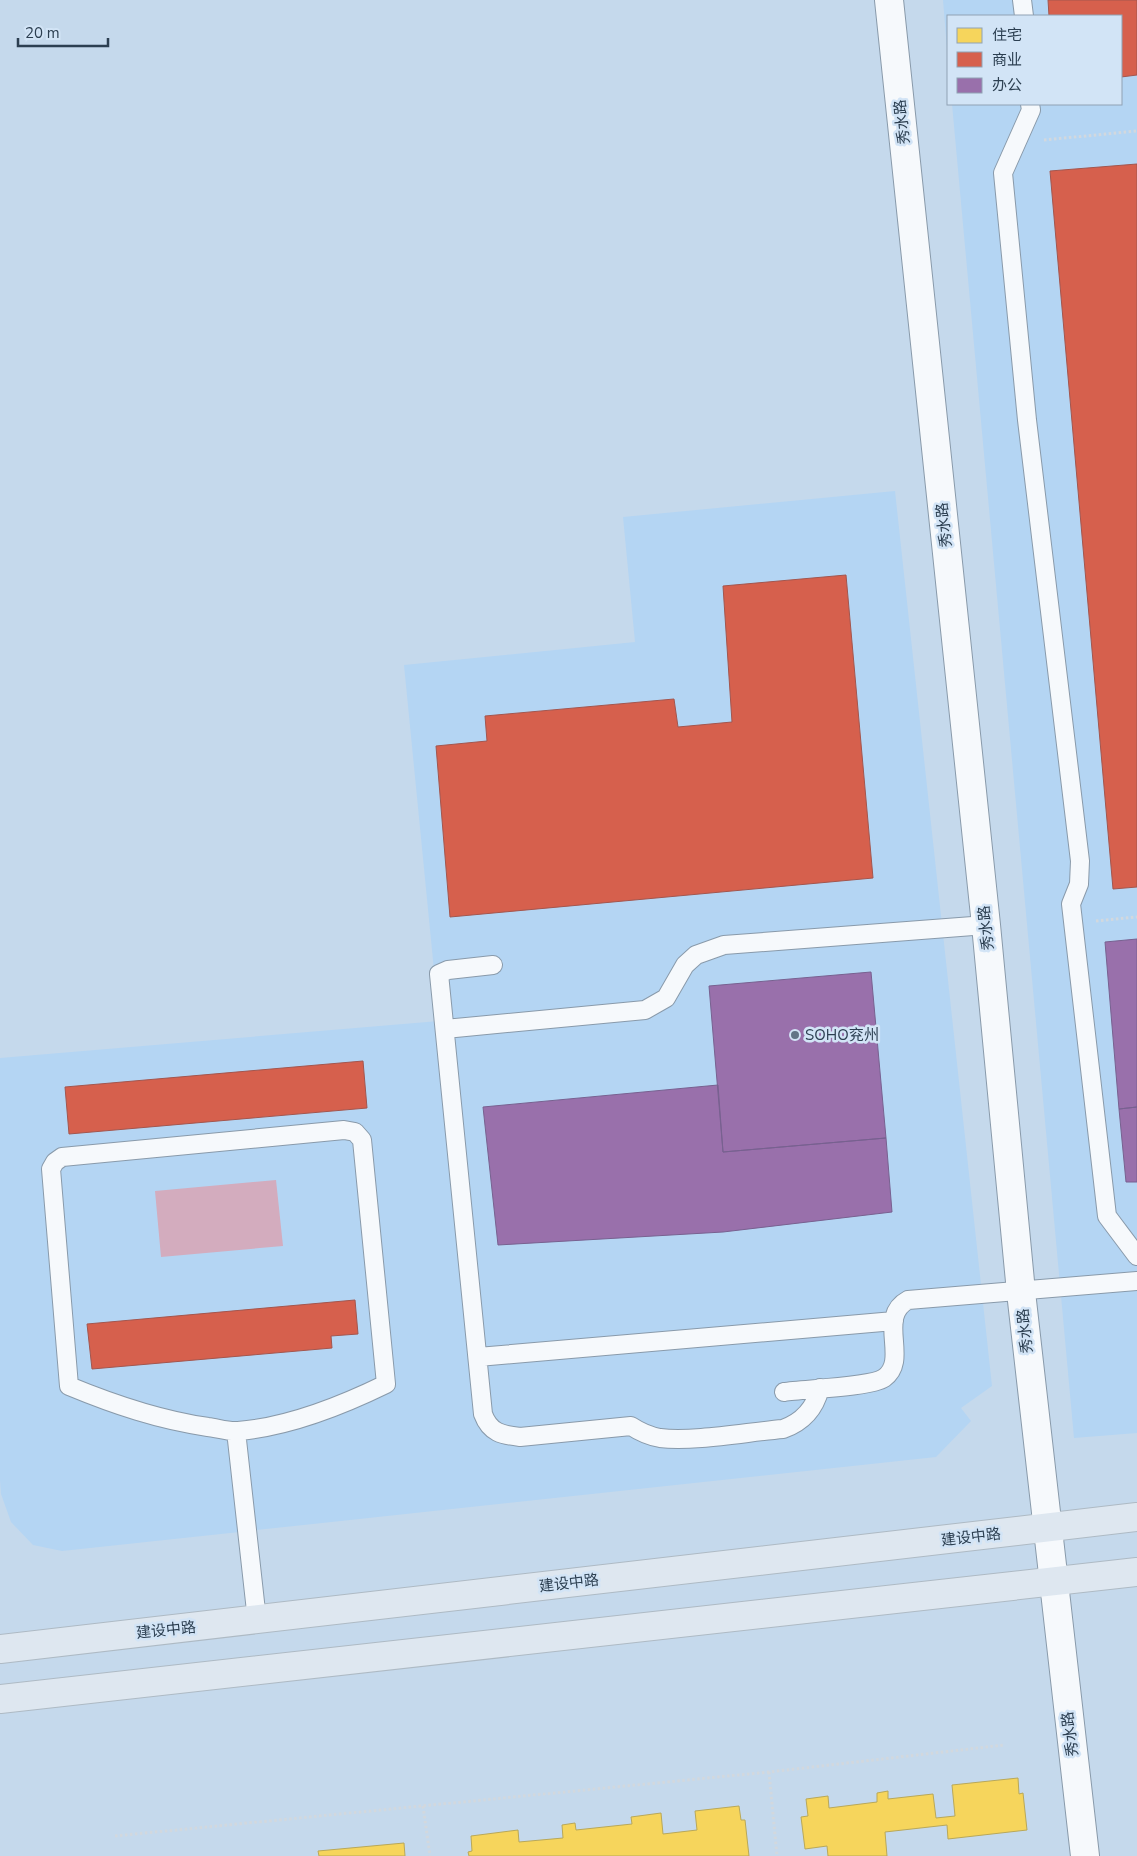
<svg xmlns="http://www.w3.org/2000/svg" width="1137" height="1856" font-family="'Nunito Sans','Noto Sans SC',sans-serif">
  <rect width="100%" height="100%" fill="#c5d9ec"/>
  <path fill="#b4d5f3" d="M943 0H1137V1433L1074 1438 952 104H1121V16H948V61Z
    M895 491 992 1386 961 1408 971 1421 936 1457 62 1551 33 1545 11 1522 1 1494 0 1480V1058L439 1021 404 665 635 642 623 517Z"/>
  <path fill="#d3acbe" d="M276 1180 283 1246 161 1257 155 1191Z"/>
  <path fill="#f6d55c" stroke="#b9a859" d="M1018 1778 1019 1794 1023 1793 1027 1830 948 1839 947 1825 885 1832 887 1856H828L827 1846 805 1849 801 1817 808 1816 806 1799 828 1796 829 1808 877 1802V1793L888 1791V1799L933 1794 936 1818 955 1816 952 1785Z
    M739 1806 741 1820H745L749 1856H469L468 1852 472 1851 471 1836 518 1830 519 1842 563 1838 562 1825 575 1823 576 1830 632 1824 631 1817 661 1813 663 1834 697 1830 695 1811Z
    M404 1843 405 1856H319L318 1851Z"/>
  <path fill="#d6604d" stroke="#a3564e" d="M1048 0H1137V75L1121 77V16H1049Z
    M1137 164V887L1113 889 1050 171Z
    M846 575 873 878 450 917 436 746 487 741 485 716 674 699 678 727 732 722 723 586Z
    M363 1061 367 1108 69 1134 65 1087Z
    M355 1300 358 1334 331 1336 332 1348 92 1369 87 1324Z"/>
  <path fill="#9970ab" stroke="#786190" d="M1137 939V1107L1119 1109 1105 942Z
    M871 972 886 1138 723 1152 709 986Z
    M718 1085 723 1152 886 1138 892 1212 723 1232 498 1245 483 1107Z
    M1137 1107V1182H1126L1119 1109Z"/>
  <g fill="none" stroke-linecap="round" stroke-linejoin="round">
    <g stroke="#899aaa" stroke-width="20">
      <path id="service" d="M1022 0 1024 16
        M1030 104 1031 110 1003 173 1027 420 1080 861 1079 884 1071 904 1107 1216 1137 1256
        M493 965 448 970 439 974 483 1414C490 1433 502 1435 520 1437L631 1426C640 1432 649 1436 660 1438 694 1442 747 1432 783 1429 803 1422 815 1408 820 1388
        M445 1029 645 1010 666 998 685 965 696 955 724 945 986 925
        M344 1130 355 1132 362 1140 386 1384C341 1406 288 1427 238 1431 228 1432 217 1428 208 1427 159 1420 115 1405 69 1386L51 1169 55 1162 62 1157Z
        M478 1357 894 1321
        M784 1392C804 1389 871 1387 884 1378 910 1360 876 1317 908 1300L1137 1281
        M236 1431 257 1620"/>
    </g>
    <g stroke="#899aaa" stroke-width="30">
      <path id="tertiary" d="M889 0 986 925 1021 1292 1085 1856"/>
    </g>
    <g stroke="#aebac4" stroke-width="30">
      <path id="primary" d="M0 1649 1137 1517
        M0 1699 1137 1572"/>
    </g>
    <path stroke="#d2d8de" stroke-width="3" stroke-dasharray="2.5 2.5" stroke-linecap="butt" d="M1044 140 1137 131
      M1096 921 1137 917
      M769 1772 777 1856
      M423 1806 430 1856
      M115 1836 769 1772 1004 1745"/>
    <use href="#service" stroke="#f6f9fc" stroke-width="18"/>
    <use href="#tertiary" stroke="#f6f9fc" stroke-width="28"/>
    <use href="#primary" stroke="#dee7f0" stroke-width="28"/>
  </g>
  <circle fill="#627587" stroke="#d2e4f6" stroke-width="2" cx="795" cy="1035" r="5"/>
  <g text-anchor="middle" stroke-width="5" stroke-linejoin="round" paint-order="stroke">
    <g font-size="15" fill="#2c3f51" stroke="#d2e4f6">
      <text transform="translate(902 122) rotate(-96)" y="5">秀水路</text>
      <text transform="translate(944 525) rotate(-96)" y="5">秀水路</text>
      <text transform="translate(986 928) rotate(-96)" y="5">秀水路</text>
      <text transform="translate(1025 1331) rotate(-96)" y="5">秀水路</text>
      <text transform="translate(971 1537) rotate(-7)" y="5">建设中路</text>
      <text transform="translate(569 1583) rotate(-7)" y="5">建设中路</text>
      <text transform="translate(166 1630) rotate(-6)" y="5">建设中路</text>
      <text transform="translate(1070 1734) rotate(-97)" y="5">秀水路</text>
    </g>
    <g font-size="15" fill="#2c3f51" stroke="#d2e4f6" text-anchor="start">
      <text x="805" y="1040">SOHO兖州</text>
    </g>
  </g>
  <rect x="947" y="15" width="175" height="90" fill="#d2e4f6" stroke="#90a2b4"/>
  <rect x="957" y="28" width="25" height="15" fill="#f6d55c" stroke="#90a2b4"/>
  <text x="992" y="40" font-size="15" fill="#2c3f51">住宅</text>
  <rect x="957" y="52" width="25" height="15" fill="#d6604d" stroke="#90a2b4"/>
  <text x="992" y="65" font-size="15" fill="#2c3f51">商业</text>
  <rect x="957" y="78" width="25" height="15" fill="#9970ab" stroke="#90a2b4"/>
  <text x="992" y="90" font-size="15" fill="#2c3f51">办公</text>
  <path d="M18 38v8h90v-8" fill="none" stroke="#2c3f51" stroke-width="2.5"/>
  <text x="25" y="38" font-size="15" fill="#2c3f51" stroke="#d2e4f6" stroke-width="4" paint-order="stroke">20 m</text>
</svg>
